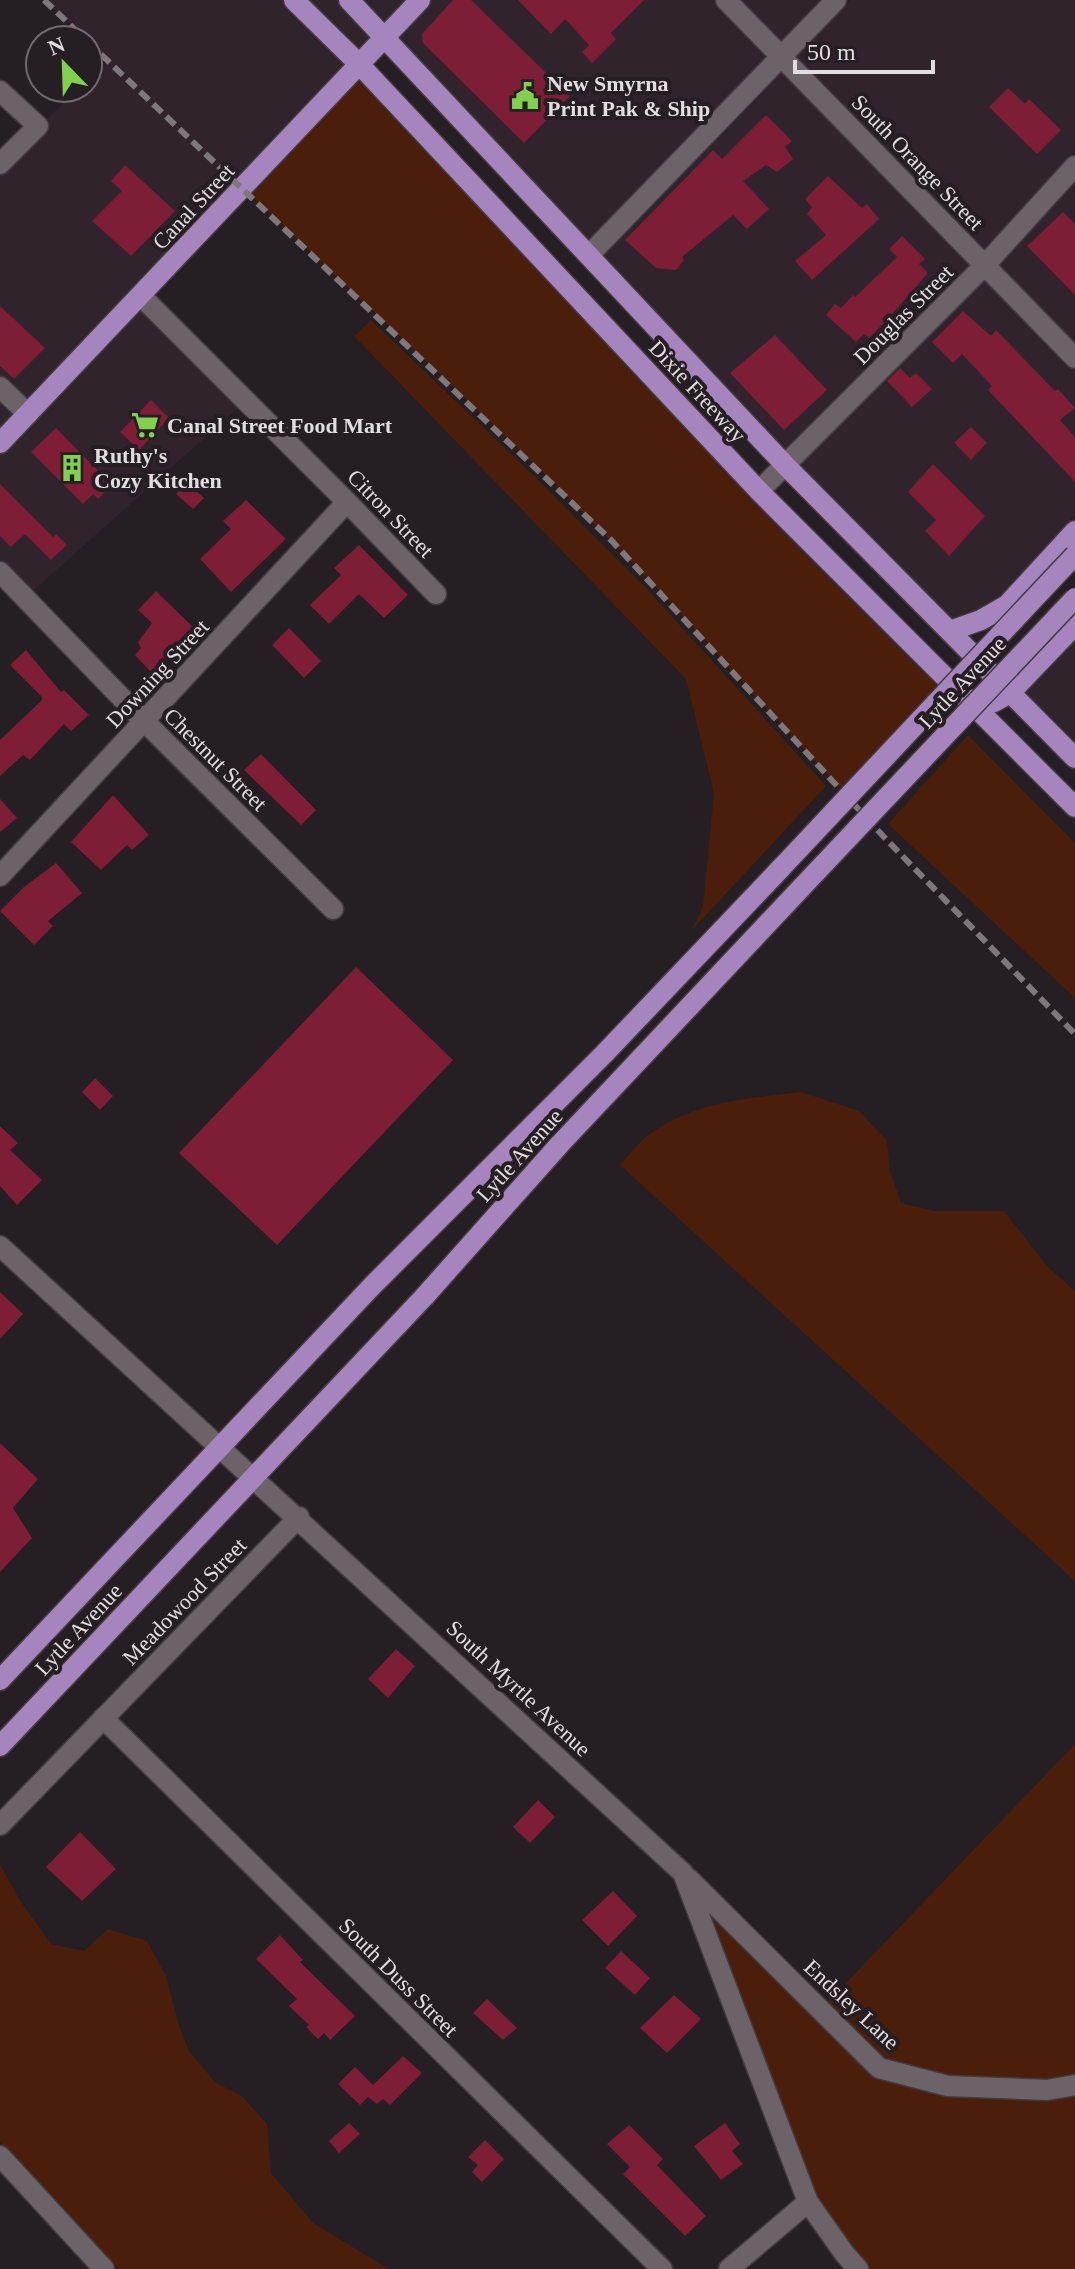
<svg xmlns="http://www.w3.org/2000/svg" width="1075" height="2269" font-family="'Times New Roman',serif">
  <rect width="100%" height="100%" fill="#251e22"/>
  <path fill="#30232b" d="M44 0H836L589 255 385 37 141 296 246 401 25 598 0 572V164L79 88H88V79L108 61Z
    M850 0H1075V150L984 250 796 58Z
    M783 72 971 264 786 451 603 256Z
    M1075 181V344L999 265Z
    M985 279 1075 371V515L1000 596 977 610 952 619 800 466Z
    M1075 640V744L1025 694Z"/>
  <path fill="#4b1e0b" d="M359 64 950 681 848 797 653 584 539 468 243 188Z
    M371 320 533 475 648 590 826 786 692 930 703 906 714 793 686 679 354 336Z
    M968 735 1075 843V998L888 824Z
    M801 1092 859 1111 887 1141 890 1171 901 1203 935 1211H1004L1047 1266 1075 1291V1581L620 1165C629 1155 639 1142 650 1134 694 1102 749 1098 801 1092Z
    M1075 1744V2269H860L808 2202 683 1873 821 2009Z
    M0 1864 19 1899 51 1944 84 1951 108 1929 147 1941 166 1976 179 2026 189 2051 215 2082 242 2096 267 2124 271 2173 313 2223 389 2269H119L0 2142Z"/>
  <path fill="#7d1d36" d="M453 0H471L570 96 524 143 423 43 422 34Z
    M518 0H644L611 33 616 39 592 63 582 52 589 45 565 19 551 34Z
    M1008 88 1025 104 1029 99 1061 130 1037 154 989 107Z
    M766 115 792 141 785 147 793 159 777 172 766 165 743 181 769 209 747 229 733 215 682 257 684 260 676 270 656 268 625 240 713 150 722 159Z
    M125 165 175 211 131 256 92 221 122 191 111 181Z
    M828 176 862 208 867 204 879 219 812 280 795 261 826 235 807 214 812 207 805 199Z
    M1063 212 1075 224V295L1027 246Z
    M902 236 925 259 919 264 928 273 885 322 869 338 864 334 856 342 826 315 835 304 841 308 853 295 855 297 897 257 889 249Z
    M0 306 45 348 14 379 0 366Z
    M963 311 991 336 996 330 1055 391 1058 389 1075 408 1060 420 1075 437V482L988 390 992 386 962 354 953 363 932 342Z
    M775 335 827 390 784 430 730 373Z
    M900 368 910 378 916 373 932 389 912 407 887 381Z
    M151 400 169 418 139 450 120 432Z
    M971 427 987 443 971 460 954 443Z
    M56 428 112 485 98 499 93 494 83 504 31 452Z
    M933 464 985 516 949 556 925 531 936 520 908 492Z
    M187 482 204 498 193 509 176 494Z
    M0 484 53 537 56 534 67 545 51 560 25 534 11 547 0 536Z
    M246 500 286 539 231 592 200 559 231 529 223 521Z
    M359 545 408 595 384 618 359 594 329 624 310 605 341 575 334 568Z
    M156 591 197 631 153 674 135 655 141 648 138 642 152 623 138 610Z
    M289 628 321 661 304 678 272 645Z
    M26 650 61 692 64 690 89 715 71 731 64 724 30 760 23 755 0 776V740L42 700V697L10 665Z
    M261 754 316 810 301 825 244 770Z
    M113 795 149 835 132 850 127 845 101 870 71 842Z
    M0 799 17 818 0 832Z
    M56 863 82 893 48 921 53 926 34 945 0 911 24 887Z
    M356 967 453 1060 277 1245 179 1153Z
    M95 1078 113 1096 100 1110 82 1092Z
    M0 1126 18 1143 10 1150 42 1180 17 1205 0 1186Z
    M0 1292 23 1314 0 1339Z
    M0 1443 38 1479 13 1508 32 1538 0 1572Z
    M396 1649 415 1666 388 1698 368 1679Z
    M538 1800 555 1817 530 1843 513 1827Z
    M80 1832 116 1869 82 1901 46 1867Z
    M613 1891 637 1916 608 1946 582 1920Z
    M280 1935 303 1960 300 1962 355 2016 330 2040 324 2033 318 2039 306 2027 309 2025 289 2006 297 1999 256 1959Z
    M621 1951 650 1978 635 1995 605 1968Z
    M674 1995 701 2019 667 2053 640 2028Z
    M487 1999 517 2028 503 2040 473 2013Z
    M403 2056 422 2073 390 2105 383 2099 377 2104 368 2097 360 2105 338 2084 355 2067 373 2085Z
    M349 2123 360 2134 339 2153 329 2141Z
    M725 2123 740 2144 732 2151 743 2164 721 2180 694 2146Z
    M629 2125 663 2159 657 2165 706 2216 685 2236 623 2174 630 2167 607 2144Z
    M485 2140 504 2159 482 2182 472 2172 478 2165 468 2157Z"/>
  <g fill="none" stroke-linecap="round" stroke-linejoin="round">
    <g stroke="#413b3f" stroke-width="23">
      <path id="minor" d="M726 0 1075 358
        M0 91 38 126 0 164
        M589 255 836 0
        M141 296 347 502 436 594
        M0 387 28 414
        M759 491 985 265 1075 166
        M0 572 145 722 333 909
        M0 876 347 502
        M0 1246 683 1873 808 2202 844 2253 858 2269
        M103 1718 662 2269
        M0 1825 299 1517
        M689 1879 879 2068 948 2086 1047 2090 1075 2085
        M0 2156 104 2269
        M729 2269 808 2202"/>
    </g>
    <g stroke="#413b3f" stroke-width="23">
      <path id="major" d="M294 0 359 64 759 491 1075 807
        M349 0 786 466 1075 758
        M0 443 420 0
        M950 631 981 620 1007 605 1075 531
        M974 705 994 702 1010 693 1075 625
        M0 1680 373 1285 604 1054 782 867
        M0 1746 424 1297 560 1144 802 887"/>
    </g>
    <use href="#minor" stroke="#6b6368" stroke-width="20"/>
    <use href="#major" stroke="#a685be" stroke-width="20"/>
    <path stroke="#7e787c" stroke-width="6" stroke-dasharray="12 6" stroke-linecap="butt" d="M44 0 86 40
      M88 42 612 541 884 837 1075 1034"/>
    <g stroke="#413b3f" stroke-width="23" stroke-linecap="butt">
      <path id="major-bridge" d="M782 867 1075 555
        M802 887 1075 598"/>
    </g>
    <use href="#major-bridge" stroke="#a685be" stroke-width="20"/>
  </g>
  <defs>
    <g id="civic-bare" transform="scale(2.16)"><path d="M-.6-6.5H3V-4.5H.6V-3L4-1V1h2V6H-6V1h2V-1L-.6-3ZM-1.2 2.5V6h2.4V2.5Z" fill="#82d04f" stroke="#251e22" stroke-width="2.5" paint-order="stroke"/></g>
    <g id="supermarket-bare" transform="scale(2.16)"><path d="M-6-5.5h2.5l.6 2H6L4.5 2H-2.5L-4.4-4H-6ZM-1.5 3.2a1.3 1.3 0 1 0 .1 0ZM3 3.2a1.3 1.3 0 1 0 .1 0Z" fill="#82d04f" stroke="#251e22" stroke-width="2.5" paint-order="stroke"/></g>
    <g id="building-bare" transform="scale(2.16)"><path d="M-4-6H4V6H1V3H-1V6H-4ZM-2.5-4.3h1.7v1.8h-1.7ZM.8-4.3h1.7v1.8H.8ZM-2.5-1h1.7V.8h-1.7ZM.8-1h1.7V.8H.8Z" fill="#82d04f" stroke="#251e22" stroke-width="2.5" paint-order="stroke"/></g>
  </defs>
  <g fill-rule="evenodd">
    <use href="#civic-bare" x="525" y="96"/>
    <use href="#supermarket-bare" x="145" y="425"/>
    <use href="#building-bare" x="72" y="468"/>
  </g>
  <g text-anchor="middle" stroke-width="8" stroke-linejoin="round" paint-order="stroke">
    <g font-size="22" font-weight="bold" fill="#e2dde0" stroke="#251e22" text-anchor="start">
      <text x="547" y="91">New Smyrna<tspan x="547" dy="25">Print Pak &amp; Ship</tspan></text>
      <text x="167" y="433">Canal Street Food Mart</text>
      <text x="94" y="463">Ruthy's<tspan x="94" dy="25">Cozy Kitchen</tspan></text>
    </g>
    <g font-size="22" fill="#e2dde0" stroke="#251e22">
      <text transform="translate(918 162) rotate(46)" y="8">South Orange Street</text>
      <text transform="translate(193 206) rotate(-47)" y="8">Canal Street</text>
      <text transform="translate(903 314) rotate(-45)" y="8">Douglas Street</text>
      <text transform="translate(698 391) rotate(47)" y="8">Dixie Freeway</text>
      <text transform="translate(391 513) rotate(46)" y="8">Citron Street</text>
      <text transform="translate(157 673) rotate(-47)" y="8">Downing Street</text>
      <text transform="translate(962 682) rotate(-47)" y="8">Lytle Avenue</text>
      <text transform="translate(216 759) rotate(45)" y="8">Chestnut Street</text>
      <text transform="translate(519 1155) rotate(-48)" y="8">Lytle Avenue</text>
      <text transform="translate(184 1601) rotate(-46)" y="8">Meadowood Street</text>
      <text transform="translate(78 1629) rotate(-47)" y="8">Lytle Avenue</text>
      <text transform="translate(519 1688) rotate(43)" y="8">South Myrtle Avenue</text>
      <text transform="translate(399 1977) rotate(45)" y="8">South Duss Street</text>
      <text transform="translate(852 2004) rotate(43)" y="8">Endsley Lane</text>
    </g>
  </g>
  <g transform="translate(64 64) rotate(337)"><circle r="38" fill="#251e22" stroke="#716a6e" stroke-width="2"/>
  <path d="M0-6L14 30L0 20L-14 30Z" fill="#82d04f"/>
  <text y="-12" font-size="22" font-weight="bold" text-anchor="middle" fill="#e2dde0">N</text>
  </g>
  <path d="M795 60v12h138v-12" fill="none" stroke="#e2dde0" stroke-width="4"/>
  <text x="807" y="60" font-size="24" fill="#e2dde0" stroke="#251e22" stroke-width="6" paint-order="stroke">50 m</text>
</svg>
